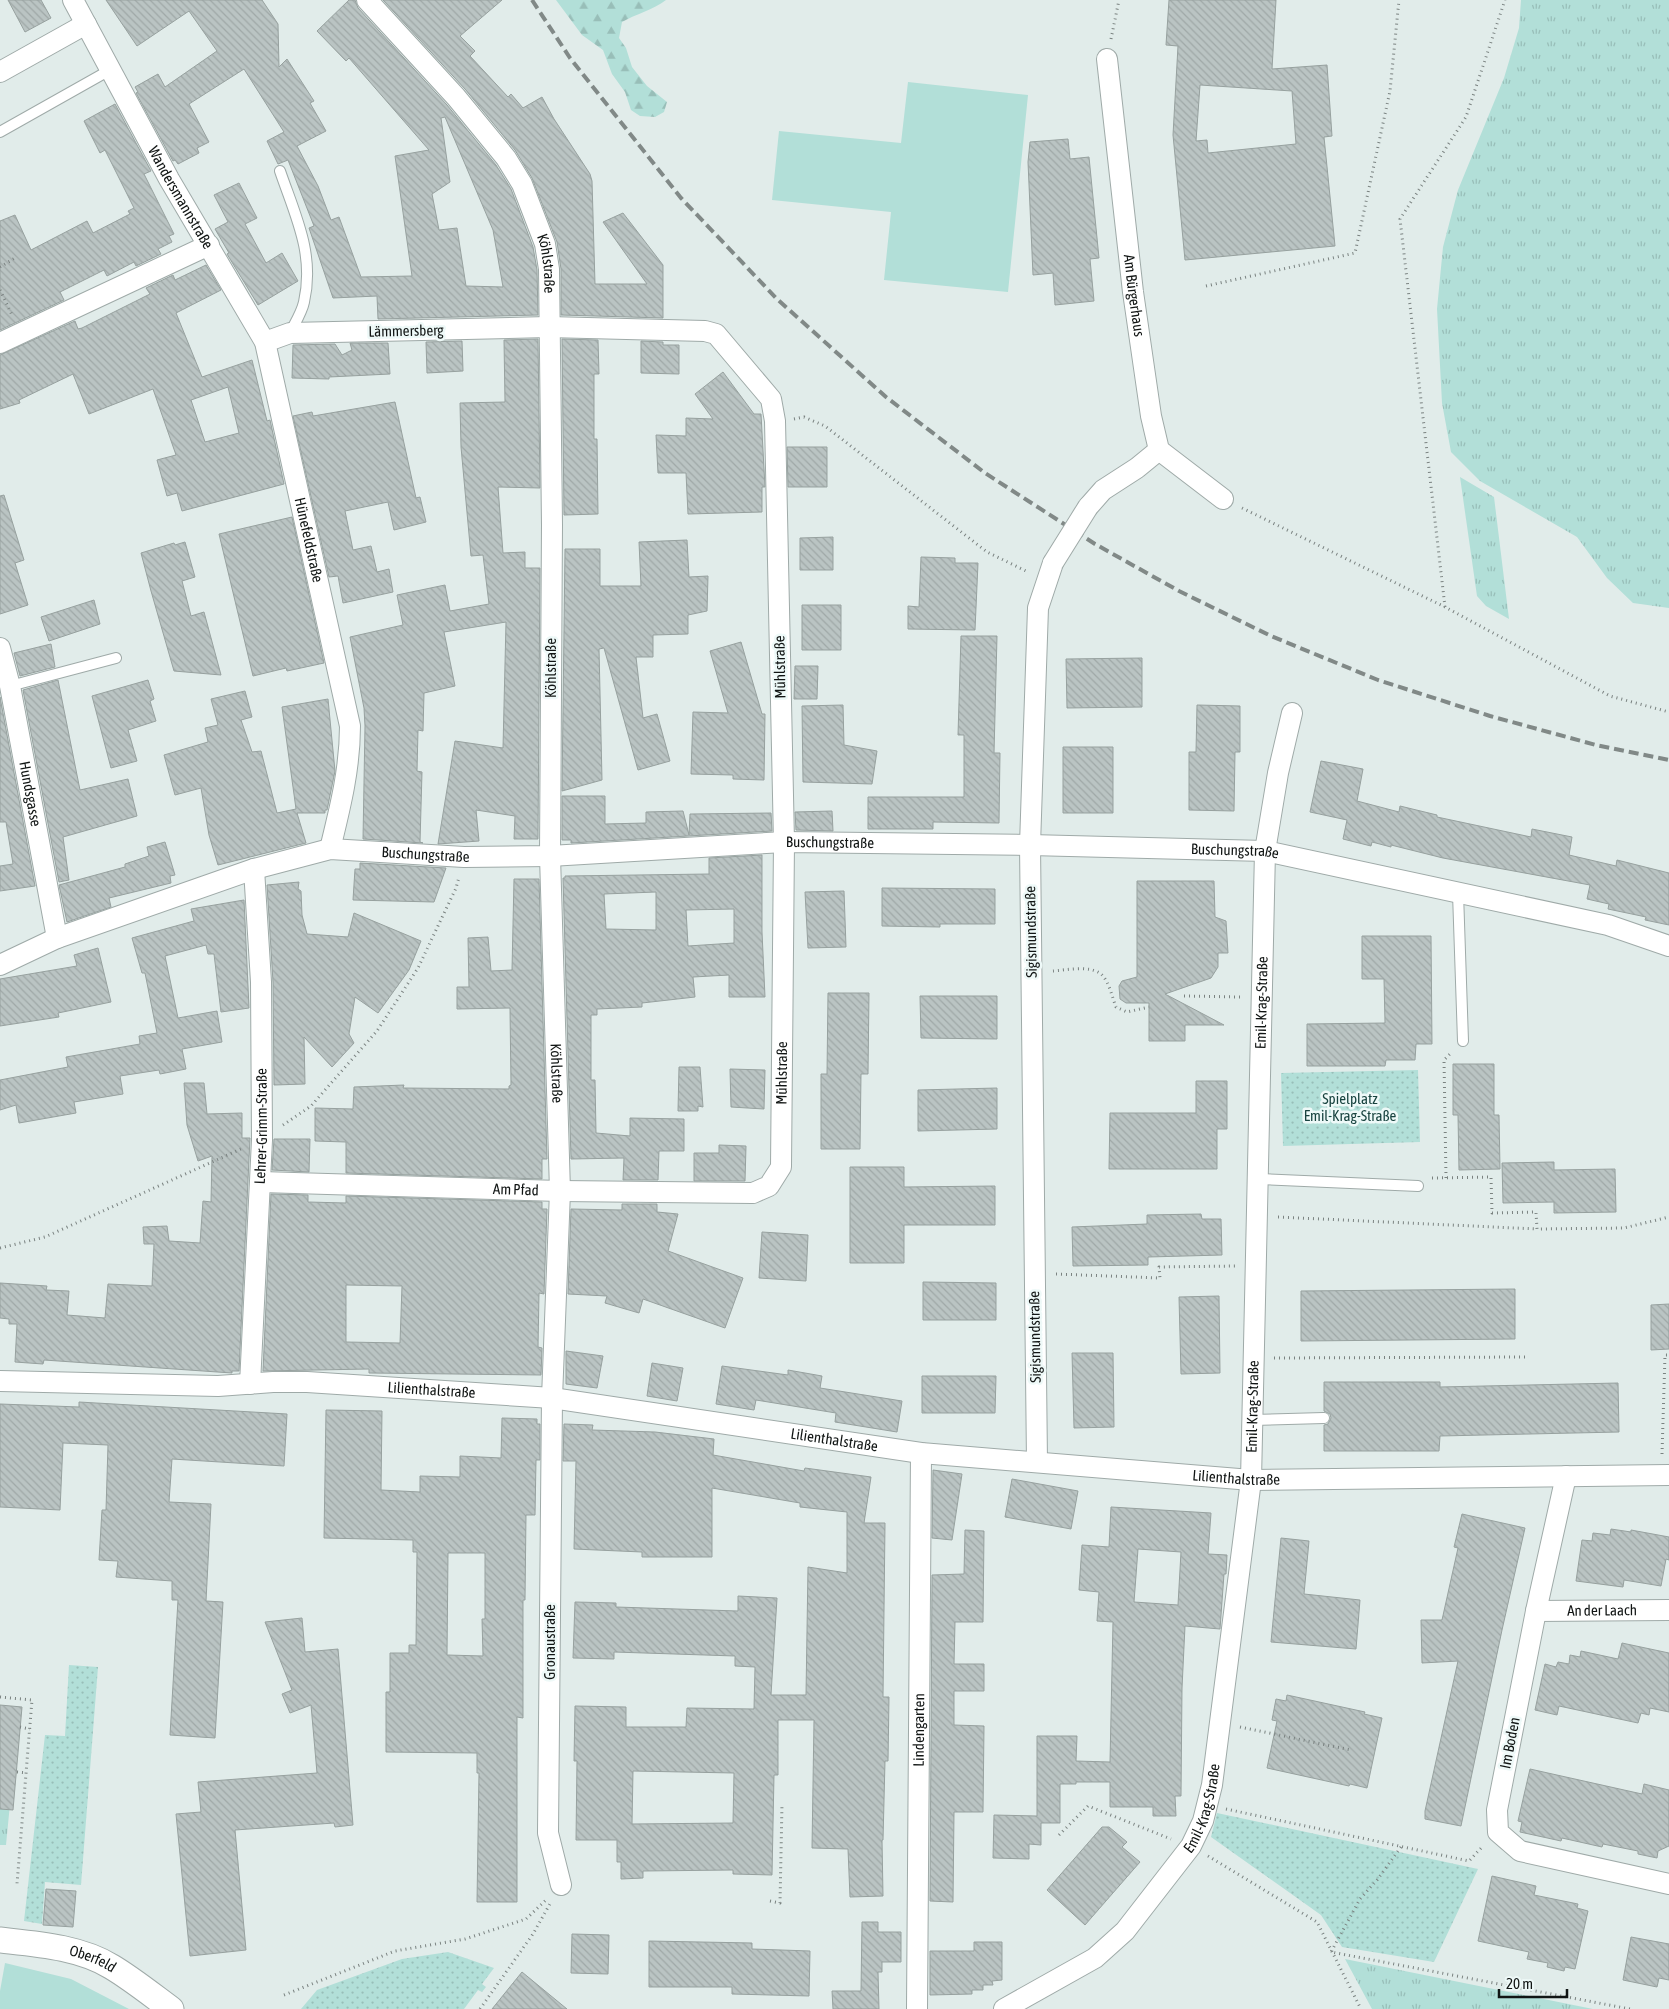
<svg xmlns="http://www.w3.org/2000/svg" width="1669" height="2009" font-family="'Asap Condensed',sans-serif">
  <defs>
    <pattern id="grass-tufts" width="24" height="20" patternUnits="userSpaceOnUse" patternTransform="scale(1.25)"><rect width="24" height="20" fill="#b2dfd8"/><path d="M3 7l-1-3M5 7V3M7 7l1-3M15 17l-1-3M17 17v-4M19 17l1-3" fill="none" stroke="#98beb8"/></pattern>
    <pattern id="forest-firs" width="22" height="20" patternUnits="userSpaceOnUse" patternTransform="scale(1.25)"><rect width="22" height="20" fill="#b2dfd8"/><path d="M5 1l3.5 6h-7zM16 11l3.5 6h-7z" fill="#98beb8"/></pattern>
    <pattern id="park-dots" width="8" height="8" patternUnits="userSpaceOnUse" patternTransform="scale(1.25)"><rect width="8" height="8" fill="#b2dfd8"/><path d="M2 2h.1M6 6h.1" fill="none" stroke="#98beb8" stroke-width="1.8" stroke-linecap="round"/></pattern>
    <pattern id="building-back-hatch" width="6" height="6" patternUnits="userSpaceOnUse" patternTransform="scale(1.25)"><rect width="6" height="6" fill="#bac4c3"/><path d="M-1 5l2 2M0 0l6 6M5-1l2 2" fill="none" stroke="#9fa8a7"/></pattern>
  </defs>
  <rect width="100%" height="100%" fill="#e1ecea"/>
  <path fill="url(#grass-tufts)" d="M1521 0H1669V608L1633 603 1607 578 1577 537 1480 481 1451 452 1442 403 1437 309 1443 247 1458 190 1504 78 1519 28Z
    M1460 477 1494 497 1509 619 1486 606 1477 596Z
    M0 1803 10 1804 6 1845H0Z
    M1345 1959 1593 2009H1372Z"/>
  <path fill="url(#forest-firs)" d="M556 0H666C653 10 636 14 622 22L619 38 626 48 632 67 647 86 667 102 664 112 655 117 640 116 631 110 625 92 612 74 603 50 582 35Z"/>
  <path fill="url(#park-dots)" d="M1418 1070 1420 1142 1283 1146 1281 1073Z
    M69 1665 98 1667 81 1885 45 1882 42 1924 24 1921 45 1735 65 1736Z
    M1217 1813 1478 1869 1434 1962 1342 1947 1321 1915 1211 1837Z
    M448 1952 494 1968 482 1984 486 1987 482 1992 478 1990 464 2009H301L317 1990 402 1959Z"/>
  <path fill="#b2dfd8" d="M908 82 1028 95 1008 292 884 280 891 212 772 200 779 131 901 143Z
    M5 1963 71 1979 129 2009H0V1991Z"/>
  <path fill="url(#building-back-hatch)" stroke="#97a19f" fill-rule="evenodd" d="M8 0H41L51 18 25 32Z
    M106 0H262L278 24 279 67 287 59 314 101 310 103 326 131 297 146 318 186 331 220 339 217 361 277 412 276 395 156 429 150 349 58 346 61 317 31 349 0H355L358 8 447 105 496 165 511 189 533 247 537 270 538 315 378 319 377 296 333 298 309 228 314 226 288 160 278 164 267 141 284 132 244 69 189 104 209 142 197 148 199 153 178 164 175 160 173 161 136 93 138 92 135 87 158 74 165 87 217 51 189 11 137 46ZM445 117 493 230 503 287 466 286 457 228 439 230 432 194 450 182 441 118Z
    M383 0H502L460 36 475 51 470 56 508 97 511 94 523 108 542 97 554 119 590 174 592 181 595 284H647L603 222 623 213 663 265V318L561 315V269L557 242 532 178 515 150 465 89Z
    M1169 0H1276L1272 69 1327 65 1332 136 1324 137 1335 246 1185 260 1173 135 1178 46 1166 45ZM1200 85 1292 91 1296 144 1208 153 1207 140 1196 141Z
    M115 104 151 171 144 174 174 234 169 236 172 242 158 249 161 254 136 266 134 262 107 276 104 270 60 292 64 300 0 330V221L15 215 31 250 87 221 93 233 130 214 128 211 134 208 105 150 100 153 84 121Z
    M1068 139 1070 159 1089 157 1099 258 1090 259 1094 301 1055 305 1053 273 1033 275 1028 162 1030 142Z
    M239 183 257 218 245 224 266 263 282 253 298 281 258 305 227 254 229 253 215 229 228 222 214 195Z
    M206 265 221 290 176 313 202 377 252 360 267 421 270 420 284 484 182 511 177 493 167 496 157 460 176 455 153 389 89 414 73 374 19 400 20 403 0 409V355L75 321 78 329 82 328 150 294 146 288 173 275 175 280ZM228 387 239 433 205 442 191 400Z
    M538 339 540 488 498 487 503 553 525 552V568H540L538 839H514L515 816 476 810 479 841 438 844 455 741 503 748 506 622 444 632 455 686 424 693 423 731 418 730 417 771 422 772 420 842 423 843 363 839 365 726 364 708 350 637 403 625 397 595 445 585 450 611 489 604 483 555 471 556 461 447 460 403 505 402 504 340Z
    M562 339 598 340 599 374H594V439H597L598 514 564 515Z
    M462 341 463 371 427 373 426 342Z
    M641 341 663 342V345H679V374L641 373Z
    M350 343H388L390 374 329 377V379L292 378 293 345 335 344 342 355 352 350Z
    M723 372 754 414H761L765 487H762V512L688 514 686 473H658L656 435 686 436V418L713 419 695 394Z
    M395 402 416 498 420 497 426 522 394 530 388 502 345 511 353 550 371 546 377 572 389 569 393 592 343 603 338 576 329 577 293 416 312 412 313 416Z
    M787 447H827V487H788Z
    M4 495 24 560 15 563 28 605 0 614V496Z
    M292 517 324 663 287 671 286 668 253 676 219 534Z
    M833 537V570H800V538Z
    M687 540 689 577 708 576 707 611 688 615V634L653 635V657H636L643 718 657 714 670 761 638 770 604 648 599 649 602 780 562 791 565 549H600V586H641L639 542Z
    M185 542 195 577 182 581 191 616 204 612 221 675 174 671 151 591 141 553 174 543 175 545Z
    M921 557 955 558V563H978L975 630 908 629V606L919 607Z
    M94 600 100 624 49 641 41 617Z
    M802 605H841V650H802Z
    M961 636H997L994 753H1000L999 823 933 822V829H868V797H964V735H958Z
    M741 642 762 714H765L764 780 733 779V775L691 774 693 712 728 713 710 651Z
    M51 644 55 667 20 676 14 653Z
    M1142 658V707L1067 708 1066 659Z
    M795 666H818L817 699H794Z
    M58 680 80 790 128 779 137 816 63 837 69 880 59 882 23 690Z
    M148 680 154 699 150 701 156 721 128 730 137 761 111 768 92 696Z
    M245 691 252 717 241 720 252 752 261 751 277 813 296 809 282 707 328 699 335 771 327 810H325V813H297L306 843 218 865 209 835 201 788 175 795 164 755 208 742 205 728 218 725 211 699Z
    M0 697 35 886 0 891V866L13 864 6 822H0Z
    M843 705 844 745 877 751 872 784 803 782 802 706Z
    M1197 705 1240 706V752H1235L1234 811 1189 810V752H1196Z
    M1063 747H1113V813H1063Z
    M1321 761 1363 769 1357 801 1399 812 1400 806 1437 815V817L1531 837 1532 829 1572 837 1569 855 1616 866 1617 860 1669 873V925L1645 920 1646 917 1608 909 1609 904 1587 899 1590 885 1443 858 1391 845V847L1372 842 1371 846 1343 839 1347 820 1310 812Z
    M562 796H605V824L646 823V812L683 811 689 835 690 814 771 813 772 831 571 843V840H562Z
    M832 811 833 831 796 830 795 812Z
    M165 842 175 875 170 876 171 883 109 898 111 907 67 922 59 885 125 867V864L149 856 147 847Z
    M762 855V932L765 997H729V975L693 977 695 997 642 1003V1007L597 1009V1015H591V1080H595L596 1133 630 1136V1118L684 1119V1151H659L658 1180H623L624 1158 571 1159 563 878H565V876L709 874V858ZM656 892V930L606 929 604 894ZM734 909V943L688 946 686 910Z
    M360 863 446 868 434 902 353 900 355 869H360Z
    M514 879H539L547 1159H542V1179L346 1173V1142L315 1141V1108L353 1109 354 1087 404 1085 403 1088 509 1089V1086L511 1085 510 1008 457 1009V987H469L468 938 488 937 491 971 512 970Z
    M1137 881H1214L1215 917 1226 921 1228 953H1218V967L1211 978 1165 994 1224 1025H1185V1041H1149V1003H1126L1120 999 1119 986 1122 981 1137 977Z
    M299 882 298 889 301 891 302 915 307 934 348 937 354 913 421 941 409 970 378 1013 355 997 349 1034 354 1043 332 1067 304 1037 305 1084 274 1085 273 982 267 885Z
    M882 888 995 889V924H940V927L882 926Z
    M844 891 846 947 808 948 805 892Z
    M244 900 249 1008 221 1012 214 954H208L206 945 165 956 178 1018 217 1011 222 1042 182 1049 186 1069 160 1074 159 1070 120 1076 123 1094 74 1102 76 1113 19 1123 16 1105 0 1110V1080L68 1067 66 1057 140 1044 139 1036 157 1033 145 973H142L132 938 194 921 191 909Z
    M1362 936H1431L1432 1044H1416L1415 1060H1386L1385 1066H1307V1024L1385 1023 1384 979H1362Z
    M98 948 111 1002 58 1013 59 1017 0 1026V979L77 966 74 955Z
    M828 993H869L868 1074H861L860 1149H821V1074H827Z
    M920 996H997V1039L921 1038Z
    M1453 1064H1494V1115H1499L1500 1169 1459 1170 1458 1115H1453Z
    M679 1067H700L703 1107 698 1106V1111H678Z
    M730 1069 765 1070 764 1109 731 1107Z
    M1196 1081H1227V1129H1217V1169H1109L1110 1113H1196Z
    M184 1083H204L207 1114 242 1113V1138H250L239 1371H232V1373L44 1360 43 1364 15 1362 17 1324H9V1319L0 1318V1283L47 1286 46 1290 69 1291 67 1315 105 1318 108 1284 152 1286 154 1244H144L143 1227 167 1226 169 1241 200 1243 203 1201 211 1202 212 1156 198 1161 187 1125Z
    M997 1088V1129L918 1131V1090Z
    M274 1139H310L309 1172 272 1170Z
    M719 1145 746 1146 745 1181H694V1153H719Z
    M1554 1162V1170L1615 1169 1616 1212 1554 1213V1202L1503 1203 1502 1163Z
    M850 1167H904V1187L995 1186V1225H904V1263H850Z
    M271 1194 308 1195V1202L346 1203V1196L542 1202V1209H547L544 1294 539 1293 538 1347 542 1348 541 1375 369 1373V1369L263 1371ZM346 1285 402 1286 400 1343 346 1342Z
    M622 1204H657V1212L678 1214 668 1251 743 1278 725 1328 643 1299 639 1313 605 1303 607 1296 568 1294 571 1209 622 1210Z
    M1201 1214 1202 1219H1221L1222 1255 1148 1257V1265L1073 1266 1072 1227 1147 1224V1215Z
    M762 1232 808 1235 806 1281 759 1278Z
    M923 1282 996 1283V1320H923Z
    M1515 1289V1339L1301 1341V1291Z
    M1219 1296 1220 1373 1181 1374 1179 1297Z
    M1669 1304V1349L1651 1350V1305Z
    M566 1351 603 1356 597 1388 566 1384Z
    M1072 1353H1113L1114 1427 1074 1428Z
    M652 1363 683 1368 677 1401 647 1396Z
    M722 1366 788 1375V1370L822 1376 820 1388 902 1401 897 1432 835 1422 836 1413 756 1400 754 1410 716 1404Z
    M922 1376H996L995 1413H922Z
    M1324 1382H1440V1387L1618 1383 1619 1432 1440 1436 1439 1451H1324V1425L1328 1424 1331 1418 1330 1414 1324 1411Z
    M79 1402 287 1414 284 1466 172 1459 169 1502 211 1504 206 1601 223 1602 215 1738 170 1735 178 1600H172V1581L116 1577 118 1561 99 1560 102 1510H106L108 1445 63 1443 60 1510 0 1507V1404L79 1407Z
    M326 1410 382 1411 381 1490 420 1492V1476L460 1477V1456L501 1458 502 1418 537 1419V1424H540V1460H536L535 1515H526L525 1600H523V1718L517 1717V1902H477L479 1773H477V1753L386 1752V1692H390V1653H409V1645H416L417 1552H413V1540L324 1538ZM448 1553H485V1619H482L483 1656 447 1655Z
    M564 1424 593 1425 592 1430 655 1432 714 1439 713 1455 804 1471 805 1468 871 1477 864 1523H885L883 1697H889L888 1761H885L883 1840H882L883 1896 850 1897 848 1849 812 1848 814 1720H778V1775H774L772 1875 733 1874V1870L643 1871V1878L621 1879V1862H617V1840H576L577 1761H574L575 1706 626 1707V1727H686L687 1708 754 1709 755 1667 735 1666V1656L614 1652V1659L573 1658 575 1602 616 1603V1607L738 1611V1596L777 1598 771 1695H806L808 1567 847 1573V1512L800 1507V1503L712 1488V1557H642V1552L574 1549 576 1461H563ZM633 1771 734 1773 733 1823 632 1824Z
    M933 1470 962 1474 952 1540 932 1538Z
    M1012 1479 1078 1491 1071 1529 1005 1517Z
    M1111 1507 1211 1513 1208 1554 1227 1555 1226 1574H1224L1220 1629 1185 1626 1182 1688 1181 1796H1175L1176 1816H1153V1807H1110V1782H1076V1784H1060V1823H1041V1845L1029 1844V1859L993 1858 994 1815 1037 1816V1736H1077L1076 1761 1110 1762 1113 1622 1097 1621 1099 1592 1079 1590 1082 1545 1109 1547ZM1138 1549 1181 1552 1178 1605 1134 1602Z
    M1462 1514 1525 1528 1502 1630 1461 1826 1425 1819V1811L1458 1661 1422 1663 1421 1620H1442L1458 1548 1454 1547Z
    M1611 1529 1631 1532V1530L1669 1537V1560L1666 1559 1661 1586 1624 1580 1623 1587 1576 1581 1582 1540 1592 1541 1593 1533 1610 1535Z
    M965 1530 984 1531 983 1622H955L954 1664H984V1691H954V1725L984 1726 983 1812H954L953 1902 930 1901 932 1575 964 1574Z
    M1281 1538 1309 1541 1304 1594 1360 1600 1356 1649 1271 1642Z
    M302 1618 305 1652 338 1649 353 1825 335 1827 334 1823 235 1830 246 1950 190 1956 176 1814 201 1812 198 1782 317 1773 311 1705 290 1713 282 1694 292 1690 265 1622Z
    M1622 1643 1669 1653V1712L1650 1708 1649 1715 1641 1713 1638 1723 1559 1706 1557 1715 1535 1710 1545 1664 1556 1667 1558 1662 1569 1664 1570 1655 1580 1657 1581 1651 1618 1659Z
    M1287 1695 1365 1712 1364 1714 1382 1718 1367 1788 1350 1784 1349 1786 1267 1768 1277 1721 1272 1720 1276 1699 1286 1701Z
    M0 1705 22 1707 13 1810 0 1809Z
    M1530 1769 1642 1794 1644 1784 1669 1790V1846L1658 1851 1657 1858 1638 1854V1851L1603 1844 1602 1847 1562 1838 1561 1841 1520 1832 1522 1822 1518 1821Z
    M1102 1827H1109L1127 1842 1122 1847 1140 1862 1085 1925 1047 1890Z
    M1492 1876 1536 1886 1534 1895 1578 1904 1577 1908 1588 1911 1575 1969 1565 1967 1564 1971 1547 1967 1548 1963 1527 1959 1529 1952 1478 1941Z
    M46 1889 76 1891 73 1927 43 1925Z
    M862 1922H878V1932H901V1962H882V1972H878L879 2009H833L832 1991H861Z
    M572 1934 609 1935 608 1974 571 1973Z
    M1631 1937 1669 1944V1980L1659 1978 1657 1987 1623 1980Z
    M649 1941 752 1943V1949L810 1951 809 1996 732 1994V1987H649Z
    M974 1942H1002V1980L992 1981 993 1985H983V1990H972V1994L930 1995V1951H974Z
    M522 1972 567 2009H492Z"/>
  <g fill="none" stroke-linecap="round" stroke-linejoin="round">
    <g stroke="#9faaa8" stroke-width="12">
      <path id="service" d="M0 132 110 70
        M280 171C295 215 315 254 304 302 302 312 295 323 290 333
        M10 686 116 658
        M1458 893 1463 1041
        M1258 1179 1418 1186
        M1252 1420 1324 1418"/>
    </g>
    <g stroke="#9faaa8" stroke-width="22">
      <g id="minor">
        <path id="s1" d="M73 0 169 179 265 342 350 726C350 769 340 808 330 849"/>
        <path id="s2" d="M367 0 456 97 506 158 522 184 545 244 549 269 552 525 550 856 560 1191 552 1398 548 1833 561 1885"/>
        <path id="s3" d="M1107 59 1133 292 1151 416 1159 450 1223 499"/>
        <path d="M0 72 86 24"/>
        <path d="M0 343 209 245"/>
        <path d="M1088 507 1103 490 1137 468 1159 450"/>
        <path id="s4" d="M0 648 10 686 57 938"/>
        <path id="s5" d="M0 965 57 938 254 869 330 849 464 857 550 856 784 842 1030 845 1265 851 1608 925 1669 946"/>
        <path id="s6" d="M261 1182 560 1191 753 1193 769 1186 781 1167 784 842 775 421 771 399 716 334 705 331 548 327 290 333 265 342"/>
        <path id="s7" d="M0 1381 218 1386 273 1382H307L552 1398 921 1453 1251 1480 1669 1475"/>
        <path id="s8" d="M250 1384 262 1140 261 982 254 869"/>
        <path d="M1037 1462 1030 845 1038 608 1053 563"/>
        <path d="M1566 1476 1536 1611 1497 1810 1498 1832 1520 1851 1669 1884"/>
        <path id="s9" d="M1536 1611 1669 1610"/>
        <path id="s10" d="M917 2009 921 1453"/>
        <path id="s11" d="M1004 2009 1095 1958 1125 1931 1191 1846 1203 1821 1212 1785 1251 1480 1265 851 1278 773 1292 713"/>
      </g>
    </g>
    <g stroke="#9faaa8" stroke-width="27">
      <g id="tertiary">
        <path id="s12" d="M0 1940C36 1944 80 1947 112 1967 132 1979 152 1995 171 2009"/>
      </g>
    </g>
    <path stroke="#7a8280" stroke-width="3" stroke-dasharray="1 4" stroke-linecap="butt" d="M1111 39 1119 0
      M0 267 15 258
      M1206 286 1355 253 1390 91 1399 0
      M0 290 12 315
      M794 419 804 417 825 426 987 552 1028 572
      M1242 508 1445 607 1610 696 1669 712
      M1445 607 1400 219 1466 117 1505 0
      M1053 971C1066 970 1090 965 1101 974 1109 981 1112 997 1116 1007L1127 1012 1149 1007
      M1184 996 1241 997
      M283 1125 311 1106 377 1031 418 968 456 888 459 877
      M1432 1178 1491 1177 1492 1213 1536 1212 1537 1229 1624 1228 1669 1217
      M1446 1178 1444 1060 1452 1052
      M1278 1217 1537 1229
      M0 1248 45 1237 241 1149
      M1056 1274 1160 1278 1159 1267 1235 1266
      M1274 1358 1526 1357
      M1662 1454 1665 1355H1669
      M0 1697 32 1700 17 1884
      M20 1727 30 1729
      M1240 1727 1351 1750
      M17 1772 27 1773
      M1226 1809 1469 1861 1483 1846
      M1059 1835 1088 1806 1171 1839
      M1401 1847 1377 1880 1360 1899 1331 1952 1630 2009
      M1208 1856 1317 1922 1361 2009
      M770 1901 780 1903 782 1804
      M284 1995 395 1951 465 1939 526 1919 547 1899
      M480 2009 533 1934 551 1902"/>
    <use href="#service" stroke="#fff" stroke-width="10"/>
    <use href="#minor" stroke="#fff" stroke-width="20"/>
    <use href="#tertiary" stroke="#fff" stroke-width="25"/>
    <path stroke="#818987" stroke-width="4" stroke-dasharray="10 5" stroke-linecap="butt" d="M532 0 570 58 681 198 777 299 886 397 985 473 1095 544 1179 591 1271 636 1378 680 1490 716 1596 745 1669 760"/>
    <g stroke="#9faaa8" stroke-width="22" stroke-linecap="butt">
      <path id="minor-bridge" d="M1053 563 1088 507"/>
    </g>
    <use href="#minor-bridge" stroke="#fff" stroke-width="20"/>
  </g>
  <g text-anchor="middle" stroke-width="5" stroke-linejoin="round" paint-order="stroke">
    <g font-size="15" fill="#111514" stroke="#eef9f8">
      <text dy="5" stroke="none"><textPath href="#s1" startOffset="225">Wandersmannstraße</textPath></text>
      <text dy="5" stroke="none"><textPath href="#s2" startOffset="325">Köhlstraße</textPath></text>
      <text dy="5" stroke="none"><textPath href="#s3" startOffset="238">Am Bürgerhaus</textPath></text>
      <text transform="translate(406 331) rotate(-1)" y="5">Lämmersberg</text>
      <text dy="5" stroke="none"><textPath href="#s1" startOffset="595">Hünefeldstraße</textPath></text>
      <text transform="translate(780 667) rotate(-91)" y="5">Mühlstraße</text>
      <text transform="translate(551 668) rotate(-90)" y="5">Köhlstraße</text>
      <text dy="5" stroke="none"><textPath href="#s4" startOffset="149">Hundsgasse</textPath></text>
      <text dy="5" stroke="none"><textPath href="#s5" startOffset="851">Buschungstraße</textPath></text>
      <text dy="5" stroke="none"><textPath href="#s5" startOffset="1256">Buschungstraße</textPath></text>
      <text dy="5" stroke="none"><textPath href="#s5" startOffset="446">Buschungstraße</textPath></text>
      <text transform="translate(1031 932) rotate(-91)" y="5">Sigismundstraße</text>
      <text dy="5" stroke="none"><textPath href="#s11" startOffset="1102">Emil-Krag-Straße</textPath></text>
      <text dy="5" stroke="none"><textPath href="#s6" startOffset="626">Mühlstraße</textPath></text>
      <text dy="5" stroke="none"><textPath href="#s2" startOffset="1135">Köhlstraße</textPath></text>
      <text dy="5" stroke="none"><textPath href="#s8" startOffset="258">Lehrer-Grimm-Straße</textPath></text>
      <text dy="5" stroke="none"><textPath href="#s6" startOffset="255">Am Pfad</textPath></text>
      <text transform="translate(1035 1337) rotate(-91)" y="5">Sigismundstraße</text>
      <text dy="5" stroke="none"><textPath href="#s7" startOffset="432">Lilienthalstraße</textPath></text>
      <text dy="5" stroke="none"><textPath href="#s11" startOffset="698">Emil-Krag-Straße</textPath></text>
      <text dy="5" stroke="none"><textPath href="#s7" startOffset="838">Lilienthalstraße</textPath></text>
      <text dy="5" stroke="none"><textPath href="#s7" startOffset="1242">Lilienthalstraße</textPath></text>
      <text dy="5" stroke="none"><textPath href="#s9" startOffset="66">An der Laach</textPath></text>
      <text transform="translate(550 1642) rotate(-90)" y="5">Gronaustraße</text>
      <text dy="5" stroke="none"><textPath href="#s10" startOffset="279">Lindengarten</textPath></text>
      <text transform="translate(1510 1743) rotate(-79)" y="5">Im Boden</text>
      <text dy="5" stroke="none"><textPath href="#s11" startOffset="292">Emil-Krag-Straße</textPath></text>
      <text dy="5" stroke="none"><textPath href="#s12" startOffset="95">Oberfeld</textPath></text>
    </g>
    <g font-size="15" fill="#18433f" stroke="#eef9f8">
      <text x="1350" y="1104">Spielplatz<tspan x="1350" dy="17">Emil-Krag-Straße</tspan></text>
    </g>
  </g>
  <path d="M1499 1989v8h68v-8" fill="none" stroke="#111514" stroke-width="2.5"/>
  <text x="1506" y="1989" font-size="15" fill="#111514" stroke="#eef9f8" stroke-width="4" paint-order="stroke">20 m</text>
</svg>
